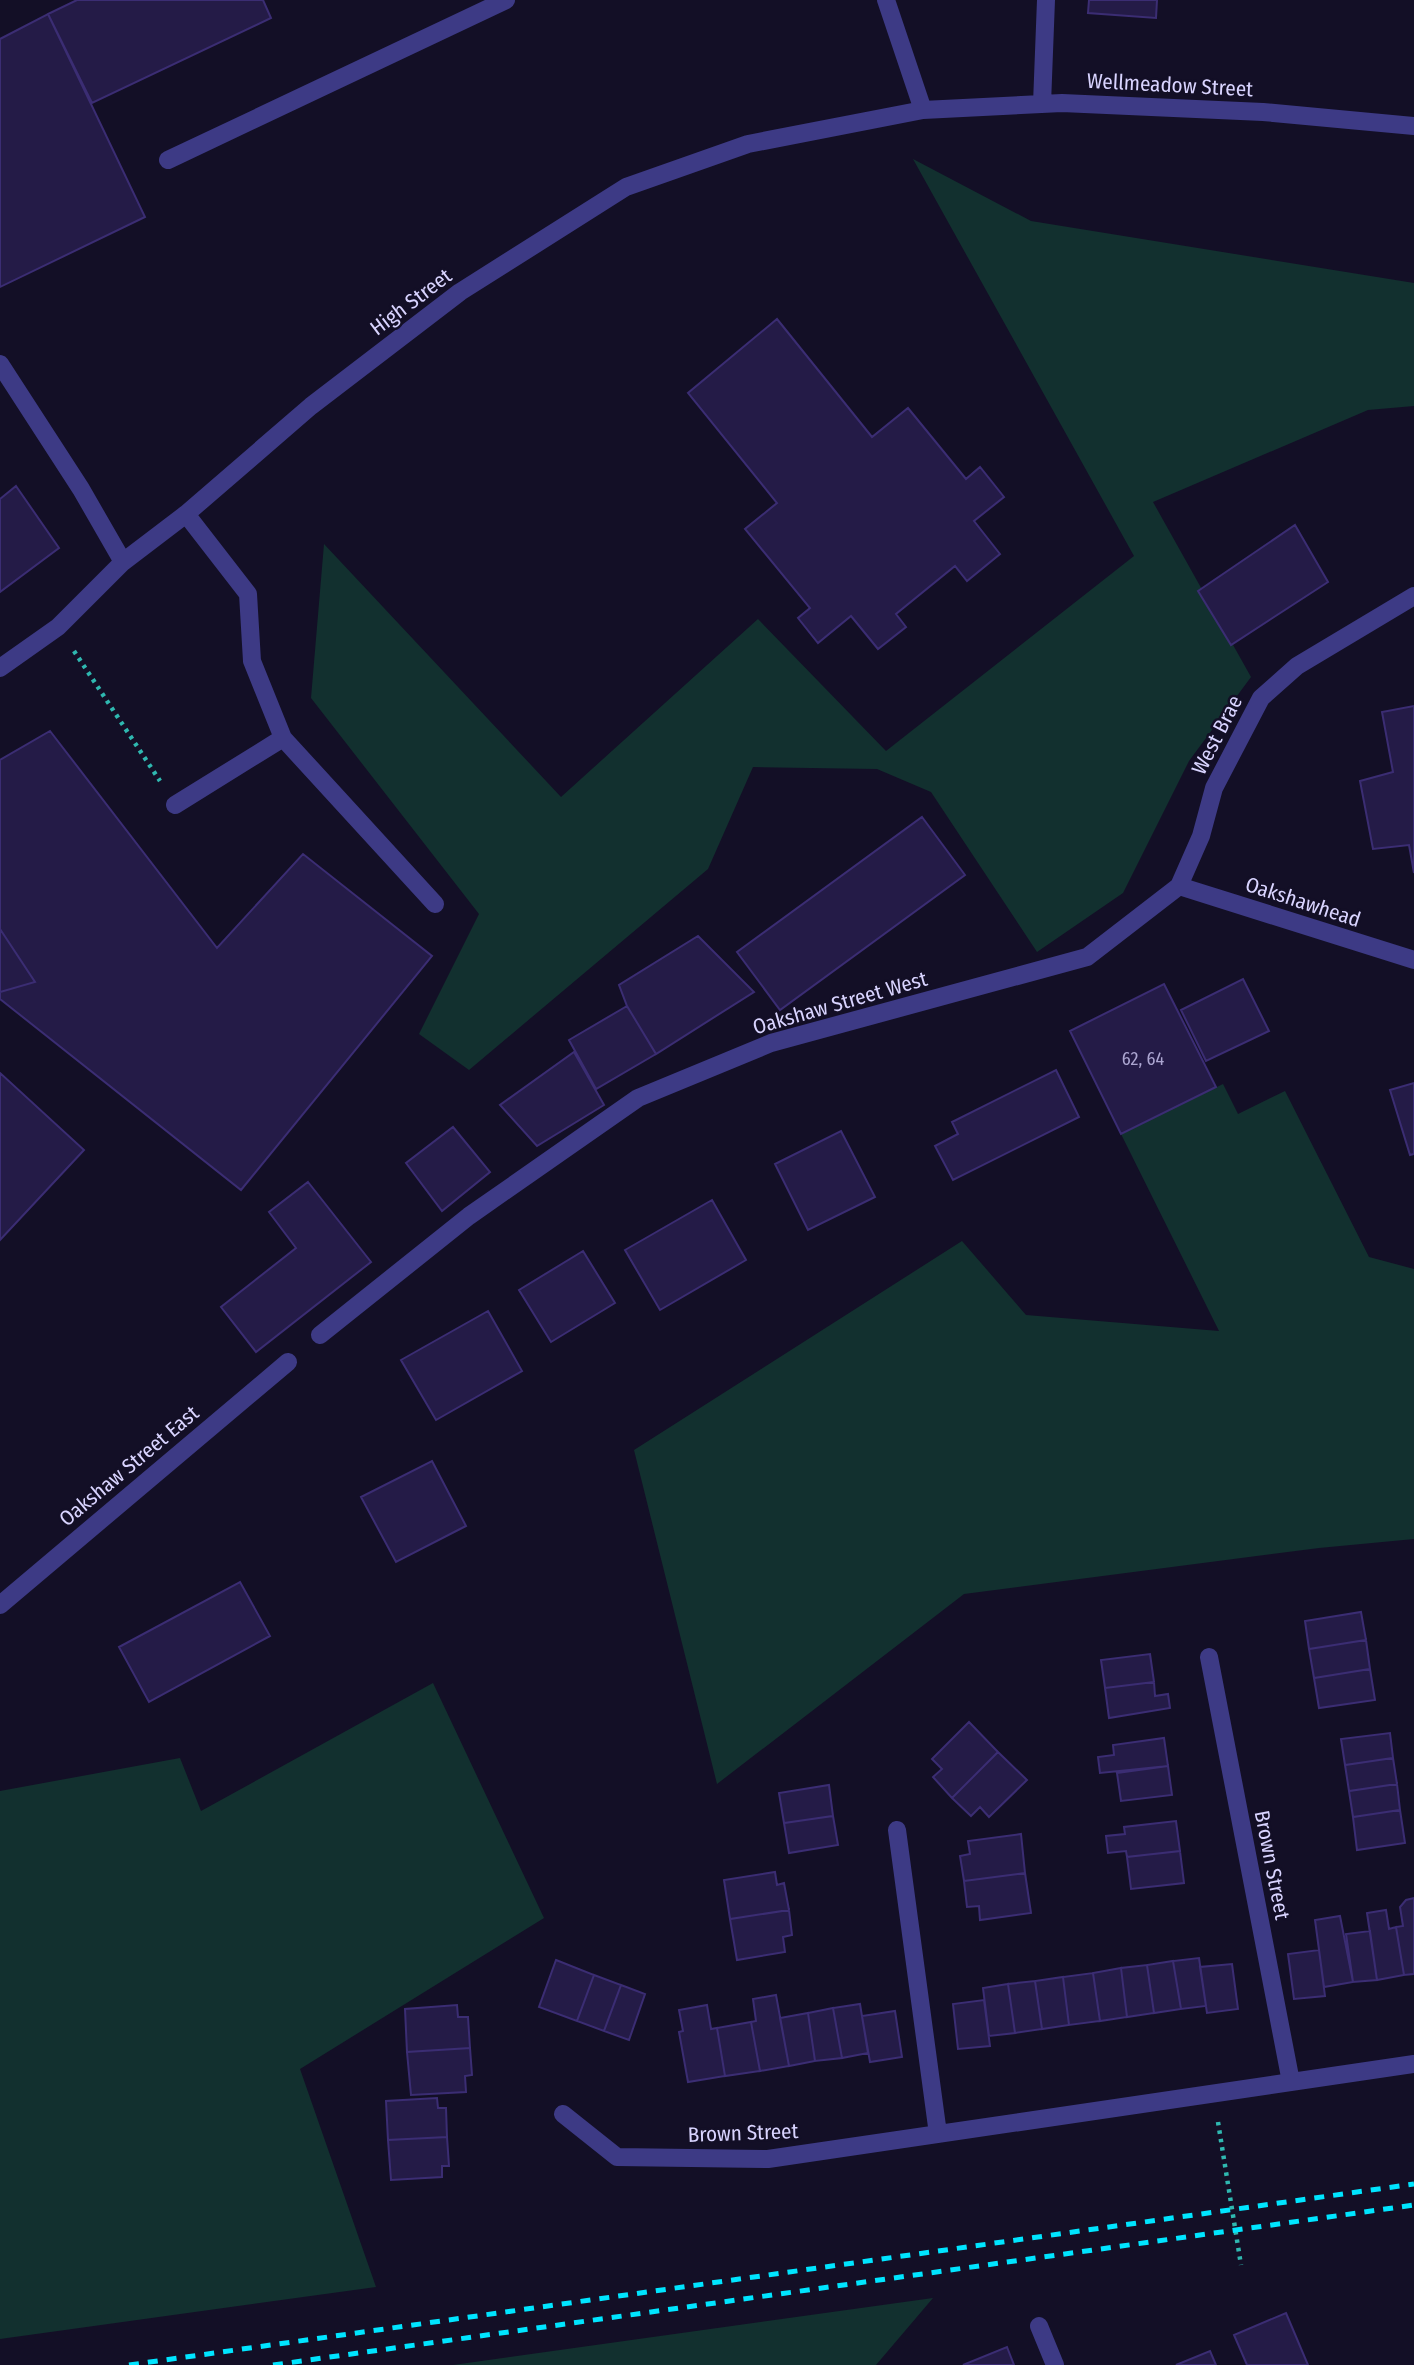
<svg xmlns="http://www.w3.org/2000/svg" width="1414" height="2365" font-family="'Fira Sans Condensed',sans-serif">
  <rect width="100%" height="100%" fill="#130f26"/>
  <path fill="#12302f" d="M913 159 1031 221 1414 283V406L1368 410 1153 502 1251 677 1189 761 1123 893 1037 952 931 792 877 769 753 767 708 869 469 1070 419 1034 479 914 311 698 324 544 561 797 758 619 886 751 1134 556Z
    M1223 1084 1238 1114 1285 1091 1369 1257 1414 1269V1539L1319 1548 964 1594 717 1784 634 1450 962 1241 1026 1315 1219 1331 1121 1134Z
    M433 1683 544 1918 300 2069 376 2287 0 2339V1791L180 1758 201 1811Z
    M933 2298 876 2365H453Z"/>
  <path fill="#241b47" stroke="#3b2d73" stroke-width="2" d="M77 0H263L271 18 92 103 48 14Z
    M1089 0H1157L1156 18 1088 13Z
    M48 14 145 217 0 287V39Z
    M777 319 872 437 908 408 966 479 980 467 1004 497 974 521 1000 554 967 581 955 566 896 614 906 627 878 649 851 616 818 643 798 618 810 608 745 529 777 503 688 393Z
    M16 486 59 548 0 592V499Z
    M1295 525 1328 582 1231 645 1198 591Z
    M1414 706V873L1409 845 1373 849 1360 781 1393 772 1382 712Z
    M50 731 217 948 303 854 432 956 241 1190 0 999V992L35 982 0 929V760Z
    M922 817 965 875 780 1010 737 952Z
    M0 929 35 982 0 992Z
    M698 936 754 992 656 1054 627 1006 619 985Z
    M1243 979 1269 1031 1206 1061 1181 1010Z
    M1164 984 1216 1087 1121 1134 1070 1031Z
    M627 1006 656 1054 596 1089 569 1040Z
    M574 1052 604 1105 537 1146 500 1105Z
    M1056 1070 1079 1117 953 1180 935 1146 958 1134 952 1122Z
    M0 1073 84 1150 0 1240Z
    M1414 1083V1154L1410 1155 1390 1090Z
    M453 1127 490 1172 442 1211 406 1163Z
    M841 1131 875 1197 808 1230 775 1164Z
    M308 1182 371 1262 256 1352 221 1307 296 1248 269 1212Z
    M712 1200 746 1260 660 1310 625 1250Z
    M583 1251 615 1303 551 1342 519 1290Z
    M488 1311 522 1371 436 1420 401 1360Z
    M432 1461 466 1526 396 1562 361 1497Z
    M240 1582 270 1636 149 1702 119 1647Z
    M1361 1612 1366 1640 1309 1649 1305 1621Z
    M1366 1640 1370 1669 1314 1678 1309 1649Z
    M1150 1654 1154 1682 1105 1688 1101 1660Z
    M1370 1669 1375 1700 1319 1708 1314 1678Z
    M1154 1682 1155 1696 1168 1694 1170 1708 1109 1718 1105 1688Z
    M969 1722 998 1752 952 1798 933 1777 942 1769 932 1759Z
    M1390 1733 1393 1758 1345 1765 1341 1739Z
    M1164 1738 1168 1766 1100 1773 1098 1757 1114 1755 1113 1745Z
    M998 1752 1027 1780 989 1817 980 1807 971 1816 952 1798Z
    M1393 1758 1397 1784 1349 1791 1345 1765Z
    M1168 1766 1172 1795 1121 1801 1117 1773Z
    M1397 1784 1400 1810 1353 1817 1349 1791Z
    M829 1785 833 1816 784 1823 779 1793Z
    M1400 1810 1405 1843 1357 1850 1353 1817Z
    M833 1816 838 1845 789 1853 784 1823Z
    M1176 1821 1180 1851 1127 1857 1126 1851 1108 1853 1106 1836 1125 1834 1124 1827Z
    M1021 1834 1025 1873 964 1881 960 1856 970 1854 968 1841Z
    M1180 1851 1184 1883 1131 1889 1127 1857Z
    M775 1872 777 1885 784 1883 789 1910 730 1919 724 1880Z
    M1025 1873 1031 1913 980 1920 979 1906 967 1907 964 1881Z
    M1414 1898V1974L1404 1975 1396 1927 1403 1926 1400 1907 1406 1900Z
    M789 1910 792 1935 783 1937 785 1952 737 1960 730 1919Z
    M1386 1910 1389 1929 1396 1927 1404 1975 1377 1980 1367 1913Z
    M1340 1916 1353 1982 1324 1987 1315 1920Z
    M1370 1931 1377 1980 1353 1982 1346 1934Z
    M1319 1950 1325 1996 1294 1999 1288 1954Z
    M1199 1958 1206 2006 1181 2009 1173 1961Z
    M556 1960 594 1975 577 2021 539 2007Z
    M1173 1961 1181 2009 1154 2013 1147 1965Z
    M1232 1964 1238 2009 1207 2013 1200 1967Z
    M1147 1965 1154 2013 1127 2017 1121 1968Z
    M1121 1968 1127 2017 1100 2021 1093 1973Z
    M1093 1973 1100 2021 1069 2025 1063 1977Z
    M594 1975 621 1985 604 2031 577 2021Z
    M1063 1977 1069 2025 1042 2029 1035 1981Z
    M1035 1981 1042 2029 1015 2033 1008 1984Z
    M1008 1984 1015 2033 989 2036 983 1988Z
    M621 1985 645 1994 629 2040 604 2031Z
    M776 1995 789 2066 760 2071 751 2022 756 2021 753 1999Z
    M984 2000 990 2046 958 2049 953 2004Z
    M860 2004 868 2053 842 2058 833 2008Z
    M457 2005 458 2017H468L470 2048 407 2052 405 2009Z
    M707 2005 711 2029 717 2028 725 2076 688 2082 679 2032 683 2031 679 2010Z
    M833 2008 842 2058 815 2061 808 2013Z
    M895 2011 902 2057 870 2062 862 2016Z
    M808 2013 815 2061 789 2066 780 2018Z
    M751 2022 760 2071 725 2076 717 2028Z
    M470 2048 472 2075 465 2076 466 2092 411 2095 407 2052Z
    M437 2098 438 2108H446L447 2137 388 2140 386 2101Z
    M447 2137 449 2166H442V2177L391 2180 388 2140Z
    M1286 2313 1308 2365H1247L1234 2335Z
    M1007 2347 1014 2365H963Z
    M1210 2351 1216 2365H1176Z"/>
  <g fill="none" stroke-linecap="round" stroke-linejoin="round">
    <path stroke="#2fb8b0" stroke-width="4.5" stroke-dasharray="3.5 5" stroke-linecap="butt" d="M74 651 160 781
      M1218 2122 1241 2265"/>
    <path stroke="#3d3a85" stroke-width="18" d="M886 0 923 110
      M1042 104 1046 0
      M168 160 506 0
      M0 364 81 489 123 562
      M186 514 248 594 252 661 283 738 435 904
      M0 668 58 627 123 562 186 514 311 406 460 292 626 187 748 144 923 110 1062 103 1263 112 1414 126
      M175 805 283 738
      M1179 886 1414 960
      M320 1335 469 1216 638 1098 771 1043 1087 957 1179 886 1201 836 1214 788 1261 698 1297 666 1414 596
      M0 1605 288 1362
      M1209 1657 1291 2082
      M897 1830 938 2134
      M563 2114 617 2157 768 2159 1414 2064
      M1039 2326 1055 2365"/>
    <path stroke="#00e5ff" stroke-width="5" stroke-dasharray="10 9" stroke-linecap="butt" d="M129 2365 1414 2184
      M273 2365 1414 2205"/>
  </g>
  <g text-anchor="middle" stroke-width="5" stroke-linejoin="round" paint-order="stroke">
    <g font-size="18" fill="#aca6d1">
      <text x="1143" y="1065">62, 64</text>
    </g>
    <g font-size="21" fill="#d9d4ff" stroke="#130f26">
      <text transform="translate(1170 85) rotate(3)" y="7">Wellmeadow Street</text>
      <text transform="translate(411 302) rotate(-37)" y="7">High Street</text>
      <text transform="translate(1217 735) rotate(-63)" y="7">West Brae</text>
      <text transform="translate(1303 902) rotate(18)" y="7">Oakshawhead</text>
      <text transform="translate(840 1003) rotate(-16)" y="7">Oakshaw Street West</text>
      <text transform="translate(129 1466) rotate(-40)" y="7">Oakshaw Street East</text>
      <text transform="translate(1272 1865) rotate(79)" y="7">Brown Street</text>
      <text transform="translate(743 2133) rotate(-2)" y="7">Brown Street</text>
    </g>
  </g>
</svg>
